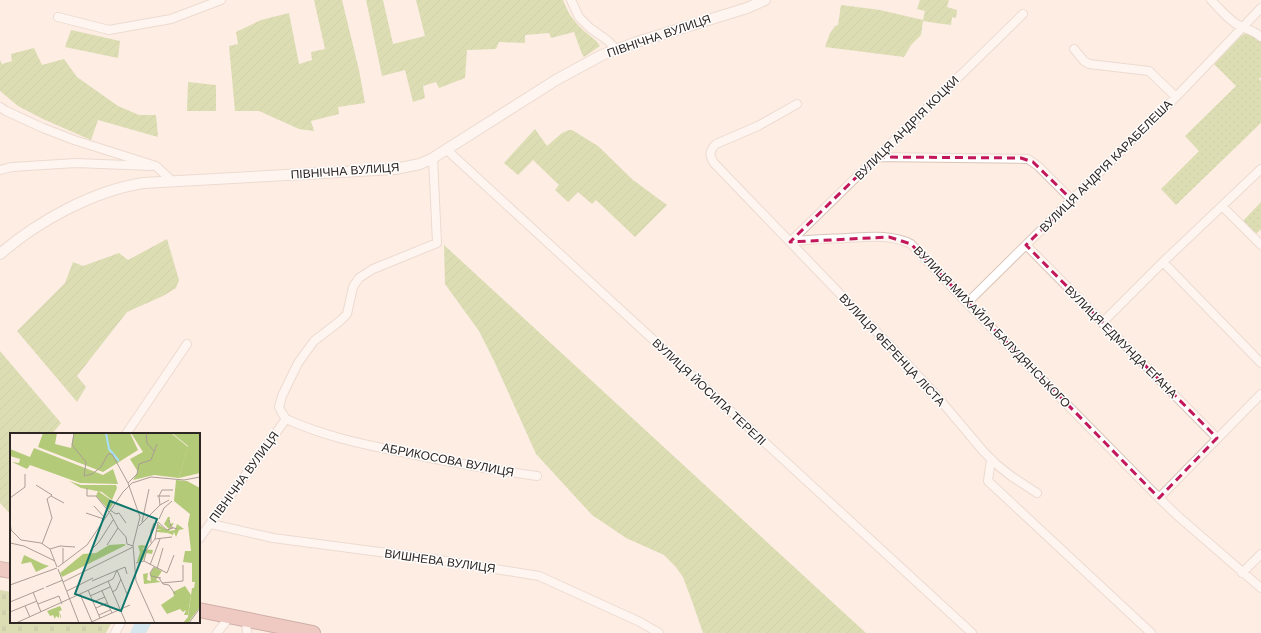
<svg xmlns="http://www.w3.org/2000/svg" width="1261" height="633" font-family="Helvetica,sans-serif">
  <defs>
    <pattern id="grass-dots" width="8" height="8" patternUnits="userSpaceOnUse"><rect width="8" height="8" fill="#b3ca79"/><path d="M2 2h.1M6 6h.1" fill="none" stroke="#9aad68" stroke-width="1.8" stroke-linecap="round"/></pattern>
    <pattern id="cemetery-stones" width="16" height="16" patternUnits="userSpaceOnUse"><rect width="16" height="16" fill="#b3ca79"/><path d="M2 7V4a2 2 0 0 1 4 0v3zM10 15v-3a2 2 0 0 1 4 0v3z" fill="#9aad68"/></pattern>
    <pattern id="garden-furrows" width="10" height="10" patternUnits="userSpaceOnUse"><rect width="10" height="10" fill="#b3ca79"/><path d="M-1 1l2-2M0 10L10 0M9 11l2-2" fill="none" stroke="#9aad68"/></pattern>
  </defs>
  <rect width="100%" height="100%" fill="#feede3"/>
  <path fill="url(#grass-dots)" d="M1246 33C1252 34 1257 37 1261 41V77L1259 79 1261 81V123L1176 205 1161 189 1199 151 1185 136 1236 86 1214 64 1239 37Z
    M1261 202V229L1256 234 1243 221Z"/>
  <path fill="url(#cemetery-stones)" d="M0 590 11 592V622H112L106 633H0Z"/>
  <path fill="url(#garden-furrows)" d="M314 0H342L359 70 365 103 338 107 339 114 311 121 314 131 299 129 259 111H235L229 46 238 44 236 32 261 20 289 13 299 64 312 60 311 52 325 49Z
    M366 0H383L393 44 425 36 416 0H563C568 13 572 19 582 29 588 35 595 38 600 46L584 57 582 54 574 32 551 38 549 33 525 35V43L499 42 496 49 467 50 465 78 439 88 436 82 423 86 425 98 413 102 405 70 382 76Z
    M920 0H949L947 7 957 10 956 18 952 17 951 25 936 23 923 21 921 35 911 45 904 57 825 47 830 33 835 26 838 25 841 5 880 10 923 20 925 11 917 9Z
    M71 30 120 41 118 58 65 47Z
    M34 48 42 65 64 59 77 77 118 106 139 115H156L158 137 98 120 91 140 43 119 18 106 0 91V60L2 64 12 61 11 54Z
    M188 82 216 85V111H187Z
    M535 129 547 146 562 133 569 130H572L598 146 633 180 667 205 635 237 596 200 592 204 578 192 568 202 555 190 559 185 533 160 518 175 504 163Z
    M167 239 179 280 176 288 163 296 127 312 77 376 86 387 77 402 17 331 65 283 73 262 83 266 119 253 128 260Z
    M444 245 866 633H703L692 601 683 577 675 566 664 555 626 538 592 515 536 454 495 363 479 331 445 284Z
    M0 351 61 423 52 434H11V515L0 503Z"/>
  <path fill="#a7dffb" d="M135 622H152L146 633H130Z"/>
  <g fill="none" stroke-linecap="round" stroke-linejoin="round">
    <g stroke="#d9c5b9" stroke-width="10">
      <path id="minor" d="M571 0 579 17 590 28 607 40 616 49
        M1211 0C1220 9 1230 22 1242 27 1250 31 1254 30 1261 37
        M58 17 109 30 171 19 221 0
        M1074 49 1084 61 1089 64 1149 71 1176 97
        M797 104 758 126 716 144C709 151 709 155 714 163L894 350 935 394 984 452 996 464 1011 476 1037 493
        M0 107 6 111 43 128 74 140 156 166 173 182
        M447 150 972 633
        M877 157 1028 159 1038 166 1072 200
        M0 170 12 167 76 163 151 166
        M1222 206 1261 245
        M790 242C809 239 827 239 847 238 868 237 891 234 911 244L967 303 1159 498 1179 517 1261 588
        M790 242 1023 14
        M1026 245 1217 438
        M1163 262 1261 363
        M967 303 1176 97 1261 8
        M1102 323 1163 262 1261 169
        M286 419 282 413 279 407 282 396 298 363 314 341 340 321 347 314 353 287 359 278 373 269 437 243 433 158
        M126 434 187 344
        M991 459 988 481 1151 633
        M1159 498 1261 394
        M211 524 273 538 433 559 539 576 640 622 659 633
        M199 539 286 419C326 437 363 444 406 453 449 462 493 470 537 476
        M1242 573 1261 554
        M246 619 247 633
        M115 633 121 622
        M217 633 230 616"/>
    </g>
    <g stroke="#d9c5b9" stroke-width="12">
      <path id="tertiary" d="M0 254C38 221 93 191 143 183L395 169 420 164 433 158 556 80 602 55 637 42 747 8 765 0"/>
    </g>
    <g stroke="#996561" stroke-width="16">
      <path id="trunk" d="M0 569 11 571
        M199 610 313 633"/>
    </g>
    <use href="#minor" stroke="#fff" stroke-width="8"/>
    <use href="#tertiary" stroke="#fff" stroke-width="10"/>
    <use href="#trunk" stroke="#db9f9c" stroke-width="14"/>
  </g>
  <path d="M0 0H1261V633H0ZM877 157 1021 158 1033 162 1072 200 1026 245 1217 438 1159 498 911 244 889 237 790 242Z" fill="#feede3" fill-opacity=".55" fill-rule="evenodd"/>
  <path fill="none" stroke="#c2185b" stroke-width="3" stroke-dasharray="8 5" stroke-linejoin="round" d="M877 157 1021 158 1033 162 1072 200 1026 245 1217 438 1159 498 911 244 889 237 790 242Z"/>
  <g text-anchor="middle" stroke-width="3" stroke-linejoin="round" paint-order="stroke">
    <g font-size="12" fill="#2e2622" stroke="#fefefe">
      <text transform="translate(659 36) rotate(-19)" y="4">ПІВНІЧНА ВУЛИЦЯ</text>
      <text transform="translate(907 128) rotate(-45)" y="4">ВУЛИЦЯ АНДРІЯ КОЦКИ</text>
      <text transform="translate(1106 166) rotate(-45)" y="4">ВУЛИЦЯ АНДРІЯ КАРАБЕЛЕША</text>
      <text transform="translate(345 171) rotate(-4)" y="4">ПІВНІЧНА ВУЛИЦЯ</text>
      <text transform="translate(992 327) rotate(46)" y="4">ВУЛИЦЯ МИХАЙЛА БАЛУДЯНСЬКОГО</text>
      <text transform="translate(1121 342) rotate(45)" y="4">ВУЛИЦЯ ЕДМУНДА ЕҐАНА</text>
      <text transform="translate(892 350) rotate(47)" y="4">ВУЛИЦЯ ФЕРЕНЦА ЛІСТА</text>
      <text transform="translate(709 392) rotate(43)" y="4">ВУЛИЦЯ ЙОСИПА ТЕРЕЛІ</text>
      <text transform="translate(448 460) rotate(11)" y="4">АБРИКОСОВА ВУЛИЦЯ</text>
      <text transform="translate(244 477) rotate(-54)" y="4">ПІВНІЧНА ВУЛИЦЯ</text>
      <text transform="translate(440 561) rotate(8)" y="4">ВИШНЕВА ВУЛИЦЯ</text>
    </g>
  </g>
  <g transform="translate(10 433)">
    <rect width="190" height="190" fill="#feede3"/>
    <path d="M14 122 33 131 39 133 26 139 21 129 11 131ZM175 153 181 162 178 182H174L176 177 173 179 170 176 157 181 151 172 164 163 163 159ZM50 173 52 177 48 179H49L51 183V186L49 180V185L46 183 45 186 43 182 40 183 37 178Z" fill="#b3ca79"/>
    <path d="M33 0H47L45 11 61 15 64 0H120L128 17 93 39 28 14ZM162 0H190V40L169 45 178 13ZM24 15 93 42 103 36 108 51 70 50 20 32 17 36 2 29 9 30 10 26 0 23V16L20 24ZM166 47 177 48 190 55V174L178 190H173L178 184 182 155H184L185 149H182V130L173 129 175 118H181L178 91 180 81 164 68ZM59 48 71 52H106L107 55 102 67 92 59 71 55Z" fill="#b3ca79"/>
    <path d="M88 58 104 69 99 77 86 63Z" fill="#b3ca79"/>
    <path d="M121 0H161L178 14 169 45 144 42 123 47 128 39 120 26 133 19ZM158 84H160L159 91 164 90 159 98 165 97 167 91 174 96 169 97 166 104 164 99 162 104 163 102 158 100 147 99V97H152L147 96 148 91 157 97 159 96 154 91ZM114 111 116 112 52 144 50 140 73 121 86 120 99 112ZM131 112 138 113 132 116 143 117 142 121 136 120 133 127 127 129 130 119 128 113ZM144 134 152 138 146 147 151 149 134 151 133 141 138 140 137 147 141 148 140 141Z" fill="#b3ca79"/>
    <path fill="none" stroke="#a7dffb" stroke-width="2" d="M96 0 99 16 109 28"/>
    <path fill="none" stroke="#ab9d96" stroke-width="1" d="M64 0 62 12 76 29 74 43 82 41 91 34 98 21H102L118 50 130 84 123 112 126 148 145 190M136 0 137 10 144 18M118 50 127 41 129 31 141 27 147 11M26 52 42 62 37 66 42 85 32 111M77 55V63H86L99 79M41 63 54 70M147 63H160M0 65 15 54V41M150 72 149 63 152 57H163M84 73 95 85M100 77 106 81 109 80 116 90M76 80 94 86M149 86 154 75 162 68M159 87 161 94 167 96M0 88 1 97 11 107 31 110 40 116 50 113 65 114M132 89 139 56M129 93 150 72 159 67M108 95 116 104 117 111 123 113M145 106 148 89 157 97 163 95M0 110 14 113 45 128M141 110V98L144 90M97 112 108 95 100 80M53 115V130M40 116 47 134M80 118 89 109 103 87M134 128 157 140 164 122M126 130 134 128 137 116 145 106 162 104M140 132 150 106M48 134 77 112 113 59 122 50 141 44 174 47 190 44M144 134 140 140 141 143 151 145M48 136 69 190M147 136 153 115M107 137 117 161M149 145 153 151 159 152 165 161M82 148 115 134 117 141M98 148 116 190M53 149 123 114M152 150 173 148V132M0 152 47 135M36 154 53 147M78 157 90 185M57 158 83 145M92 158 102 180M23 159 31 179M102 159 106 157 111 146M70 161 82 189M80 163 100 154M0 169 34 155M83 169 95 164M28 171 49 163 52 171M15 173 20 184M86 175 97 170M0 179 27 168M89 182 100 177M6 190 103 146 107 137M79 190 120 172M179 190 190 175"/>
    <path fill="#0f766e" fill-opacity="0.15" stroke="#0f766e" stroke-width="2" d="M100 68 147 86 111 178 65 161Z"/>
    <rect width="190" height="190" fill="none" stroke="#2e2622" stroke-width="2"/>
  </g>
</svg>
